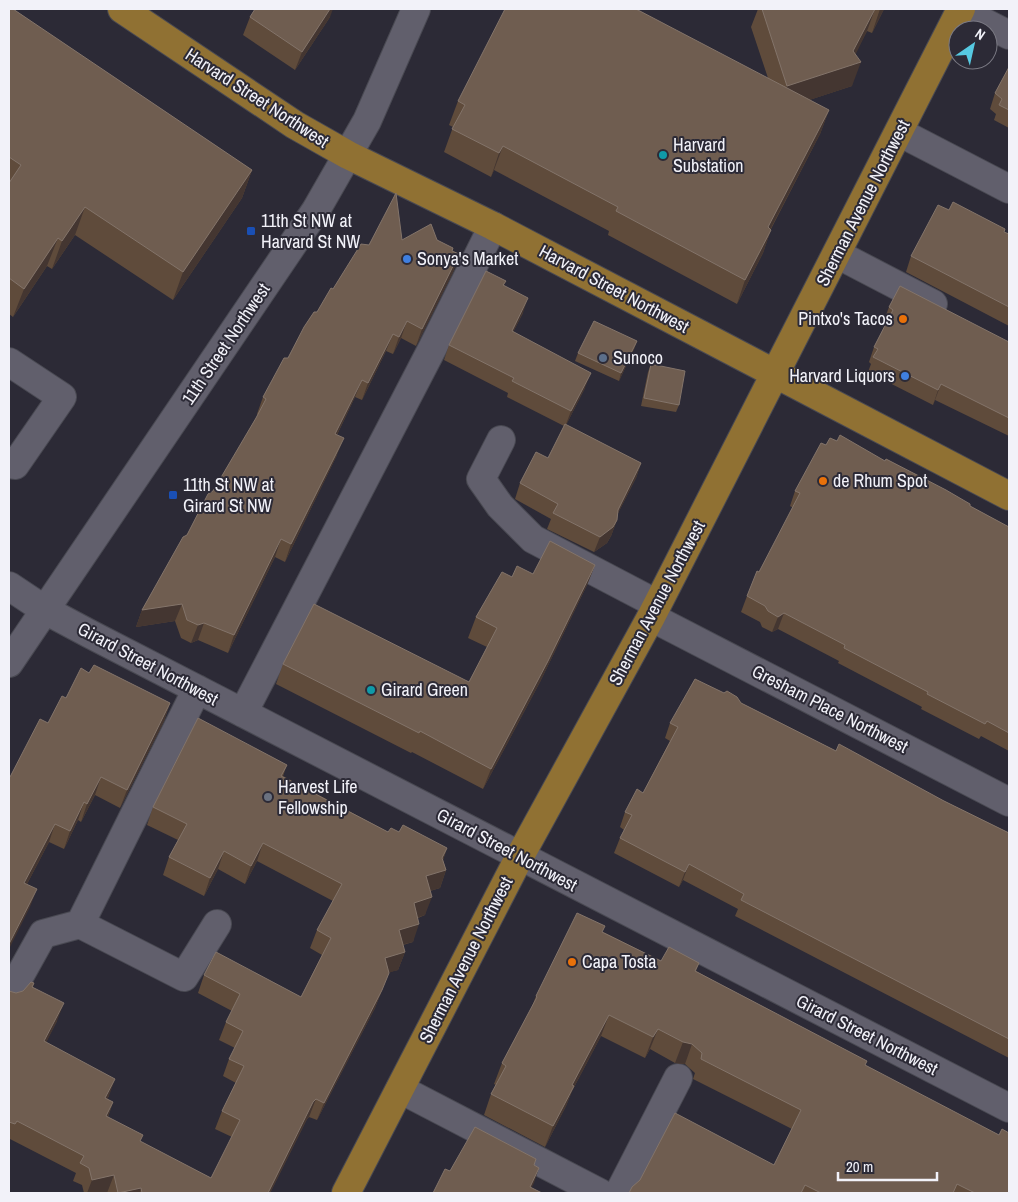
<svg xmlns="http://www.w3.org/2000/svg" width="1018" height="1202" font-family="'Archivo Narrow',sans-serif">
  <rect width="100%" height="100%" fill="#2c2a36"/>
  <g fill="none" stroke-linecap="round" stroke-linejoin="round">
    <g stroke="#494952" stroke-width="30">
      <path id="minor" d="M960 10 1009 35
        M899 132 1009 189
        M837 254 933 304
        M9 362 62 397 15 465 9 461
        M501 440 481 479 500 506 533 539 657 604
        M9 586 45 610 90 634 1009 1108
        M651 617 1009 802
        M9 663 316 210 367 121 416 9
        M243 713 433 347 493 226
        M80 924 184 977 217 924
        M9 995 43 934 80 924 197 689
        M400 1089 600 1193
        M619 1193 678 1078"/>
    </g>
    <g stroke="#494952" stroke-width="30">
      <path id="major" d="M122 9 295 125 348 155 493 226 1009 496
        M346 1193 520 856 651 617 961 9"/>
    </g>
    <use href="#minor" stroke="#615f6c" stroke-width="28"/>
    <use href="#major" stroke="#907133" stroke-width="28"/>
  </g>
  <path fill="#5f4b3b" d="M9 9 252 170 242 198 173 300 75 235 52 269 47 266 13 317 9 314Z
    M758 9H884L872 33 867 31 855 54 852 86 809 100 829 110 820 134 771 229 763 253 737 304 608 235 609 231 494 170 491 177 444 152 453 127 449 125 458 101 768 78 751 27Z
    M250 17H330L295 70 243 35Z
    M1009 67V128L994 120 996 114 990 109 995 93Z
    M949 210 1009 234V326L906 272 911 256Z
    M402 240H437L452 251 459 254 453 272 416 346 401 338 393 354 386 351 362 400 355 397 337 435V455L285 562 275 557 228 653 198 640 191 643 181 638 175 621 136 627 142 610 187 535 258 415 257 414 263 397 317 312 333 289 369 245Z
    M506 281 504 285 523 313 513 332 585 388 566 425 641 463 636 478 617 515V520L611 536 607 543 594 552 547 529 551 519 515 499 520 483 548 458 564 426 507 397 508 393 444 360 449 345Z
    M889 307 1009 342V436L935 400 933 405 868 372 871 364 869 362 874 347 886 324 883 323Z
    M637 341 634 349 619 381 575 361 578 353Z
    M651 364 679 405 676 412 641 406 648 372Z
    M837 441 885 461 1009 527V751L981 736 979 739 921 709 922 707 838 663 839 661 778 629 772 632 762 627 760 622 741 612 747 596 793 508 790 506 795 491 826 445Z
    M595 565 587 585 540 682 483 789 412 752 411 753 276 684 283 664 469 682 487 647 468 638 476 617 512 577Z
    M89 673 170 703 164 721 120 808 95 795 81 822 78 820 64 849 49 842 27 884 30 907 10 777 66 698Z
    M741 703 836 751 944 801 1009 833V1058L735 916 738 909 683 880 679 887 614 853 620 838 624 830 620 827 625 812 643 793 670 741 665 738 670 723Z
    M287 765 283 776 388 832H399L447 848 443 860 446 870 440 888 430 891 425 915 418 918 413 942 403 945 405 952 398 970 389 972 375 1008 317 1120 309 1117 307 1119 270 1193H84L82 1185 73 1181 76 1173 10 1139 9 1142V991L16 993 23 991 34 983 33 987 57 1021 46 1042 109 1096 107 1099 113 1102 108 1117 140 1142 211 1178 232 1137 215 1129 222 1111 236 1083 223 1076 229 1059 235 1048 219 1040 226 1022 232 1011 198 993 204 975 301 997 322 955 310 948 317 930 333 901 257 861 245 884 218 869 204 896 163 875 169 857 178 840 147 825 153 807Z
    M603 932 661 961 699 963 696 971 865 1065 1009 1193H629L774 1165 792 1129 693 1079 695 1073 685 1064 675 1063 650 1049 645 1058 601 1036 572 1091 566 1106 545 1147 484 1115 491 1094 496 1085 494 1084 502 1063 531 1009 536 996Z"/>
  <path fill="#443631" d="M330 9H333L330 17 295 70 302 52Z
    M875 9 867 31 850 66 861 62 852 86 779 110 787 86 853 51Z
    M880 9H884L872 33Z
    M829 110 820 134 759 251 768 227Z
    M503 146 494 170 491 177 499 153Z
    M252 170 242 198 173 300 183 272Z
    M85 207 75 235 52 269 62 241Z
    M771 230 763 253 737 304 745 280Z
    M58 238 47 266 13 317 24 289Z
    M459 254 453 272 416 346 422 329Z
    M528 298 523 313 506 346 512 331Z
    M407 321 401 338 393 354 399 337Z
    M393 334 386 351 362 400 368 383Z
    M637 341 634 349 619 381 621 373Z
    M591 373 585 388 565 427 571 411Z
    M362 380 355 397 329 451 335 434Z
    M941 384 935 400 933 405 938 390Z
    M344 438 337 455 285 562 291 544Z
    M641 463 636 478 612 525 618 510Z
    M617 520 611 536 607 543 594 552 600 537Z
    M281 539 275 557 228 653 234 635Z
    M595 565 587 585 540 682 483 789 491 769Z
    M182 604 175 621 136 627 142 610Z
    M784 613 778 629 772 632 778 617Z
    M204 623 198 640 191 643 198 625Z
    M170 703 164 721 120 808 127 790Z
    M101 777 95 795 81 822 87 804Z
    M84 802 78 820 64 849 70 831Z
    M55 824 49 842 18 901 24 883Z
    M263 843 257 861 245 884 251 866Z
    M447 848 441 866 446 870 440 888 419 894 426 876 442 858Z
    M224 851 218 869 204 896 210 878Z
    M689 864 683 880 679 887 685 872Z
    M37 889 30 907 9 949V944Z
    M432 897 425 915 407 921 414 903Z
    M419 924 413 942 392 947 399 930Z
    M405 952 398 970 378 976 385 958Z
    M389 973 375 1008 317 1120 324 1103Z
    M64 1003 57 1021 38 1059 44 1041Z
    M609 1015 601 1036 572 1091 566 1106 545 1147 553 1126 572 1085Z
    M658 1029 650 1049 645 1058 653 1037Z
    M683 1042 692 1044 685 1064 675 1063Z
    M115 1079 109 1096 98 1115 105 1098Z
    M316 1099 309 1117 307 1119 270 1193H268L313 1102Z
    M113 1102 107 1120 106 1116Z
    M539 1168 534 1183 529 1193 530 1187Z
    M114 1175 107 1193H87L92 1180Z
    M141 1188 140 1193H120Z"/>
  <path fill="#6f5d50" stroke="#83746a" d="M9 9H13L252 170 183 272 85 207 62 241 58 238 24 289 9 278V183L21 165 9 157Z
    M255 9H330L302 52 250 17Z
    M505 9H636L829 110 768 227 771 230 745 280 616 211 618 207 503 146 499 153 452 129 465 105 458 101Z
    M762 9H875L853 51 861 62 787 86Z
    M1009 67V110L999 105 1002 99 995 93Z
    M396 193 402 240 431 224 437 240 453 248 452 251 459 254 422 329 407 321 399 337 393 334 368 383 362 380 335 434 344 438 291 544 281 539 234 635 204 623 198 625 187 620 182 604 142 610 183 537 187 535 208 494 213 491 256 418 266 399 263 397 284 358H288L304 327 314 312H317L331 288 333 289 361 244 369 245Z
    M953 202 1005 229 1004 232 1009 234V307L911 256 938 205 949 210Z
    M486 271 506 281 503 285 528 298 512 331 591 373 571 411 512 381 514 378 449 345Z
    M900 286 1009 342V418L941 384 938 390 873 357 878 349 874 347 893 310 889 307Z
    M594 321 637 341 621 373 578 353Z
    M651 364 685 371 679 405 644 398Z
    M565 424 641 463 618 510 617 520 613 527 600 537 553 513 558 504 520 483 536 452 548 458Z
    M840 435 885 461 886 459 946 490 970 504V506L1009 527V733L987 721 985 724 927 694 928 692 844 648 845 645 784 613 778 617 768 611 765 606 747 596 757 571 759 572 800 493 795 491 821 443 826 445 830 438 837 441Z
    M550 541 595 565 548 661 491 769 420 731 419 733 283 664 314 604 469 682 497 628 476 617 502 572 512 577 517 566 533 574Z
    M94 665 170 703 127 790 101 777 87 804 84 802 70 831 55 824 24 883 37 889 9 944V776L10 777 40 719 48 723 62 696 66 698 81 668 89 673Z
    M695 679 724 693 727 691 737 697 741 703 836 751 839 744 944 801 1009 833V1039L741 900 744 894 689 864 685 872 620 838 632 815 625 812 637 789 643 793 661 759 678 727 670 723Z
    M198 718 287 765 281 776 388 832 391 828 399 832 403 825 447 848 442 858 446 870 426 876 432 897 414 903 419 924 399 930 405 952 385 958 389 973 382 990 324 1103 316 1099 313 1102 268 1193H142L141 1188 118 1193 114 1175 92 1180 89 1168 80 1163 84 1156 17 1121 15 1124 9 1122V991L16 993 23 991 31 982 34 983 32 987 64 1003 44 1041 115 1079 105 1098 113 1102 106 1116 143 1135 140 1141 211 1178 240 1120 222 1111 244 1066 229 1059 243 1031 226 1022 240 994 204 975 216 952 301 997 331 938 317 930 342 884 263 843 251 866 224 851 210 878 169 857 187 824 153 807Z
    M577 913 605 926 602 932 661 961 669 947 699 963 695 971 867 1061 865 1065 999 1135 1002 1129 1009 1133V1193H975L957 1184 953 1193H821L805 1185 801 1193H629L632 1187 640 1180 675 1113 774 1165 801 1110 701 1059 702 1053 692 1044 683 1042 658 1029 653 1037 609 1015 572 1085 574 1086 553 1126 491 1094 506 1066 502 1063 537 997 536 996Z
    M475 1127 536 1159 534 1165 539 1168 530 1187 542 1193H433L445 1169 450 1171Z"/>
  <g fill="#0f9aa8" stroke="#2c2a36" stroke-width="2">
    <circle cx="663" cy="155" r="5"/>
    <circle cx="371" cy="690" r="5"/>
  </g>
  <g fill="#1a4fb4" stroke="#2c2a36" stroke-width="2">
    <rect x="246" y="226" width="10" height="10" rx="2.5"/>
    <rect x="168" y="490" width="10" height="10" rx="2.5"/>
  </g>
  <g fill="#3f7fe0" stroke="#2c2a36" stroke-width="2">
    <circle cx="407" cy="259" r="5"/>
    <circle cx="905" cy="376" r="5"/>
  </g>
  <g fill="#e8710a" stroke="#2c2a36" stroke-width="2">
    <circle cx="903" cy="319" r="5"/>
    <circle cx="823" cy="481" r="5"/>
    <circle cx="572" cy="962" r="5"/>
  </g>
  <circle fill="#5c6f8a" stroke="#2c2a36" stroke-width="2" cx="603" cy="358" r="5"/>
  <circle fill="#6b7280" stroke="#2c2a36" stroke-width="2" cx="268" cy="797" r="5"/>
  <g text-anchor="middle" stroke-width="4" stroke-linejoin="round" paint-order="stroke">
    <g font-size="18" fill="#f2f2f9" stroke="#2c2a36">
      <text transform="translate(257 98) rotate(33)" y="6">Harvard Street Northwest</text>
      <text transform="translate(863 203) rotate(-63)" y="6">Sherman Avenue Northwest</text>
      <text transform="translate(614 289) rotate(28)" y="6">Harvard Street Northwest</text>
      <text transform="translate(226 344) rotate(-56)" y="6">11th Street Northwest</text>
      <text transform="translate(657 603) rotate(-62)" y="6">Sherman Avenue Northwest</text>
      <text transform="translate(148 664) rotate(28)" y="6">Girard Street Northwest</text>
      <text transform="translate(830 709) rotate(27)" y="6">Gresham Place Northwest</text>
      <text transform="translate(507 850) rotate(28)" y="6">Girard Street Northwest</text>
      <text transform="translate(466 960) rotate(-63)" y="6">Sherman Avenue Northwest</text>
      <text transform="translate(867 1035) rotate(27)" y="6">Girard Street Northwest</text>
    </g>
    <g font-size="18" fill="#f2f2f9" stroke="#2c2a36" text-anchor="start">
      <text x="673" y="151">Harvard<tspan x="673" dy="21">Substation</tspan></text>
      <text x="261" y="227">11th St NW at<tspan x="261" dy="21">Harvard St NW</tspan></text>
      <text x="417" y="265">Sonya's Market</text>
      <text x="893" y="325" text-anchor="end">Pintxo's Tacos</text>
      <text x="613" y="364">Sunoco</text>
      <text x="895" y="382" text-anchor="end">Harvard Liquors</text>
      <text x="833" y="487">de Rhum Spot</text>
      <text x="183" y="491">11th St NW at<tspan x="183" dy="21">Girard St NW</tspan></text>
      <text x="381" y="696">Girard Green</text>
      <text x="278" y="793">Harvest Life<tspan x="278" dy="21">Fellowship</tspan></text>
      <text x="582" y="968">Capa Tosta</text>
    </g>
  </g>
  <rect width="1018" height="1202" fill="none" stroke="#f2f2f9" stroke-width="20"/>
  <g transform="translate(973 45) rotate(34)"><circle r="24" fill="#2c2a36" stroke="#7b7a84"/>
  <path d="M0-4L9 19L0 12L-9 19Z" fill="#56c9e1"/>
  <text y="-8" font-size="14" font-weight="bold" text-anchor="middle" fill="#f2f2f9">N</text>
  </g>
  <path d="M838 1172v8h99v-8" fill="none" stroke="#f2f2f9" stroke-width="2.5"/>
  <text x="846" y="1172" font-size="15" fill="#f2f2f9" stroke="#2c2a36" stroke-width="4" paint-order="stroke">20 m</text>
</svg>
